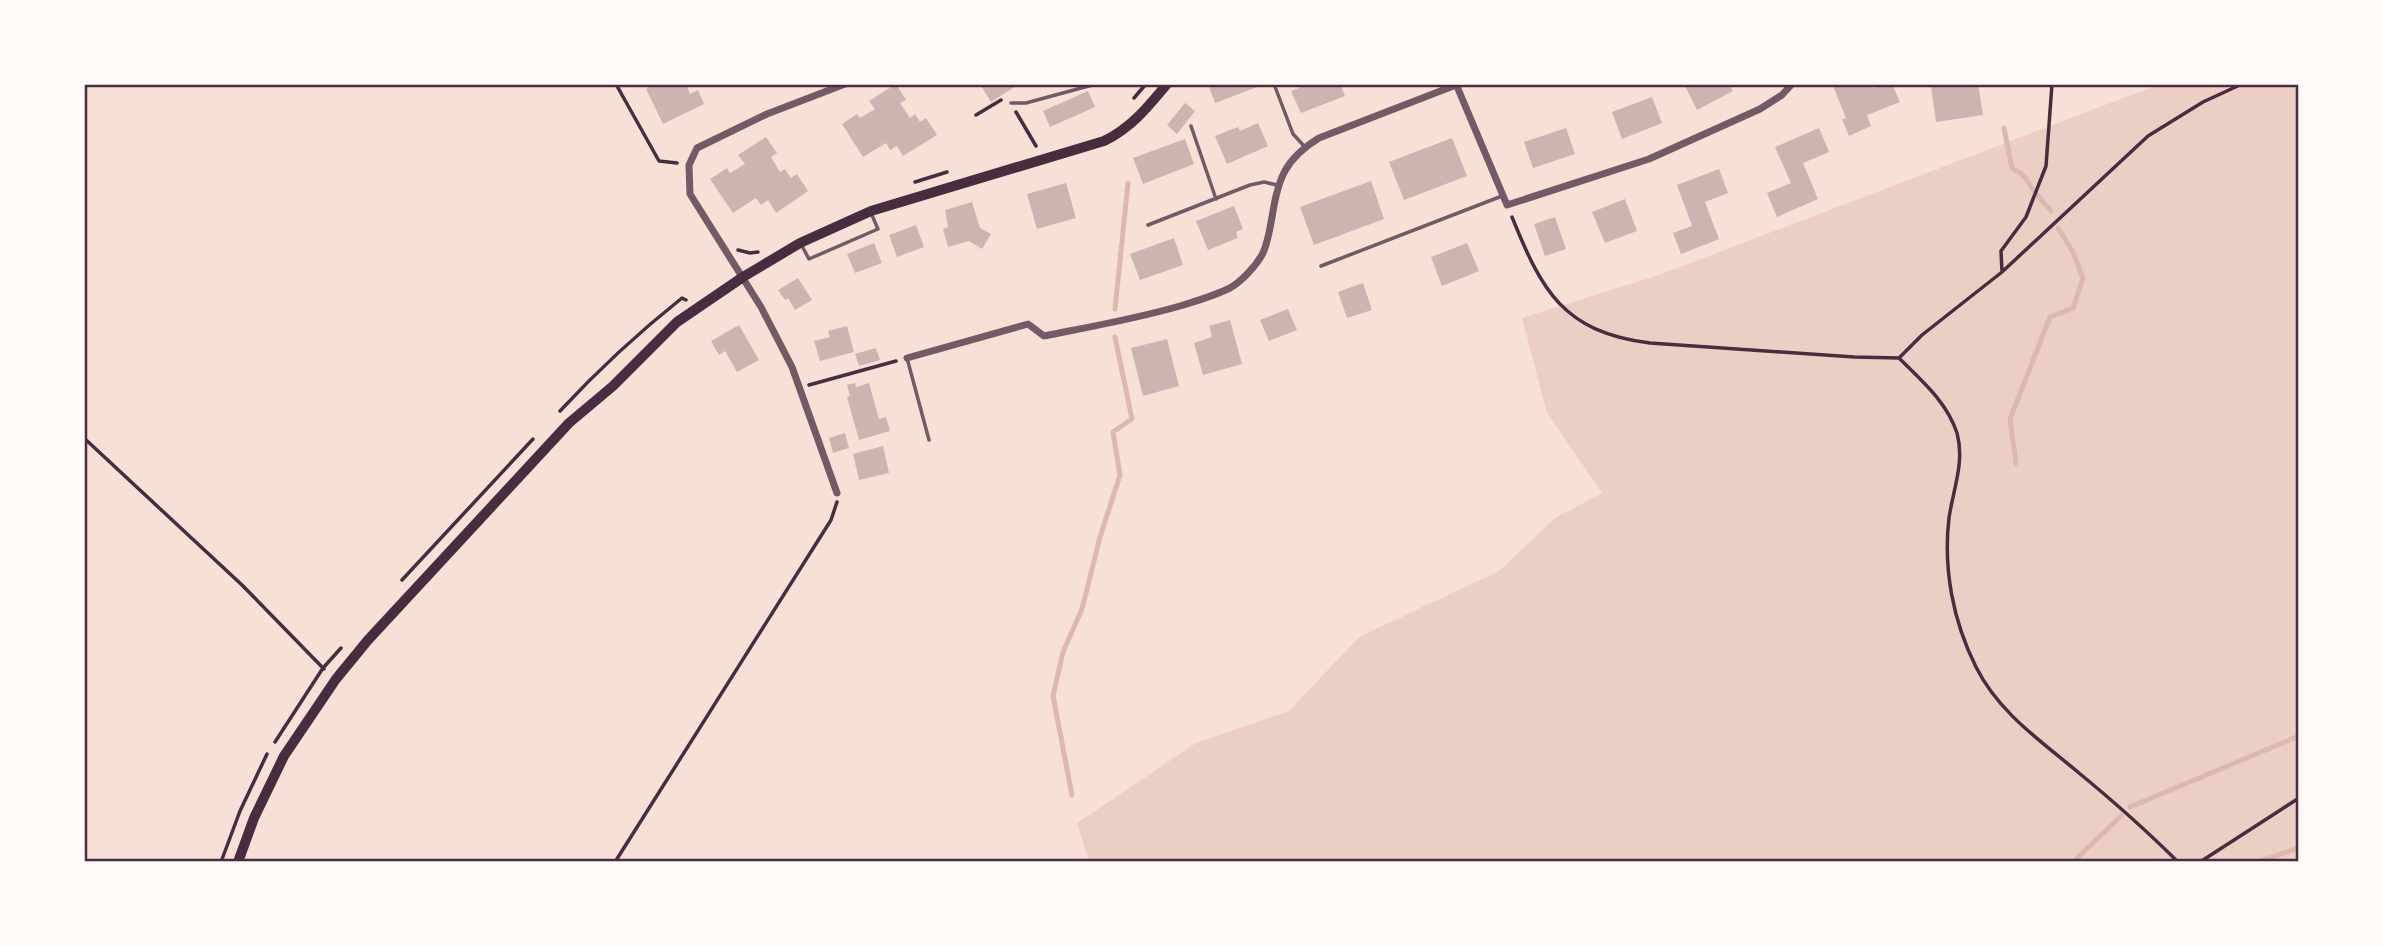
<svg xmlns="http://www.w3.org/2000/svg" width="2383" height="946" font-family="'DejaVu Sans',sans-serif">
  <rect width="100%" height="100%" fill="#f7e1d7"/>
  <path fill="#ebcfc5" d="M2160 84H2299V862H1089L1077 823 1196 743 1289 711 1359 637 1499 571 1555 518 1602 493 1547 413 1522 318 1659 275Z"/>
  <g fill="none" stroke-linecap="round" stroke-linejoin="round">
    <path stroke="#dcb8b0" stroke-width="5" d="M2004 128 2012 168 2024 176 2033 190
      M2037 195 2051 211
      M1115 309 1128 183
      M2016 463 2010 419 2050 317 2073 308 2083 278 2073 252 2058 228
      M1072 795 1053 696 1063 652 1082 609 1100 537 1120 475 1113 432 1132 419 1115 337
      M2130 807 2299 736
      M2073 862 2121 816
      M2143 862 2156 861
      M2257 862 2299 848"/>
  </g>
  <path fill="#ccb4b1" d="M655 84H686L690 94 698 90 704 104 663 124 646 89Z
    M896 84 906 100 900 103 910 118 915 114 920 122 926 118 937 135 903 156 897 146 890 150 886 143 863 157 842 124 857 114 860 118 875 109 869 101Z
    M980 84H1019L991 102Z
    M1208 84H1259L1260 86 1215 103Z
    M1309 84H1340L1345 96 1301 113 1291 91Z
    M1684 84H1729L1733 91 1697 110Z
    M1837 84H1870L1872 88 1882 84H1892L1900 102 1867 115 1871 126 1849 136 1842 119 1846 118 1833 86Z
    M1946 84H1978L1983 115 1936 122 1931 87Z
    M1088 91 1095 107 1050 127 1043 111Z
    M1652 97 1662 123 1622 139 1612 112Z
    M1185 103 1195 111 1177 134 1167 125Z
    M1258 123 1268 146 1227 164 1215 136 1238 127 1240 131Z
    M1566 128 1575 154 1533 168 1524 142Z
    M1819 128 1829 152 1803 163 1818 199 1777 217 1767 193 1791 183 1775 147Z
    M766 137 777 153 771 157 780 172 785 169 791 178 797 174 808 191 776 213 768 200 761 205 756 198 733 213 710 179 727 168 730 173 745 164 738 155Z
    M1452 138 1467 176 1404 200 1389 162Z
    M1185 139 1194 164 1143 184 1133 158Z
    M1719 169 1728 193 1705 202 1719 239 1681 254 1673 233 1692 226 1677 185Z
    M1371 181 1384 219 1314 245 1300 207Z
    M1066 183 1076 218 1037 229 1027 194Z
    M1625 199 1637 231 1605 243 1592 212Z
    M972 202 980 228 991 234 982 249 969 241 948 247 943 229 948 227 945 210Z
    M1234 206 1243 229 1236 232 1238 238 1208 250 1196 221Z
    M1555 217 1566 249 1545 256 1534 224Z
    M916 225 924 247 897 257 889 235Z
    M1174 238 1183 265 1140 280 1130 254Z
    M874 243 882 263 855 273 847 254Z
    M1467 243 1479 271 1442 286 1431 257Z
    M798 278 812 300 795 310 788 298 785 300 778 290Z
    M1363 283 1372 310 1347 318 1338 292Z
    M1288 309 1297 330 1269 341 1260 320Z
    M1230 320 1242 364 1203 375 1194 343 1212 337 1209 326Z
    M739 325 759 360 737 372 725 351 719 355 711 341Z
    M847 326 854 352 820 361 814 341 830 337 828 331Z
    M1167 339 1179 386 1143 396 1131 348Z
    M876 348 880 360 859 366 855 354Z
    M855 383 856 387 869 383 879 419 886 417 890 431 859 440 847 397 850 396 847 385Z
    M845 433 849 448 833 453 829 438Z
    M883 446 889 473 859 480 853 454Z"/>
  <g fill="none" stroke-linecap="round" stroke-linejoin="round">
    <path stroke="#4a2c40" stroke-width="3.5" d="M619 84 617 86 659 161 677 163
      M1134 98 1146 84
      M1016 112 1036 146
      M976 115 1001 100
      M915 182 947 172
      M1512 217C1542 291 1563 332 1650 343L1854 357 1899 358C1922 381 1947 402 1957 433 1965 462 1953 490 1949 518 1943 569 1953 621 1976 667 1999 713 2041 741 2079 773 2113 801 2147 831 2178 862
      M738 250 750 253 758 252
      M2002 272 2001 251 2026 217 2046 166 2052 84
      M1899 358 1922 335 2002 272 2148 136 2203 102 2242 84
      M809 385 896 361
      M560 411C598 370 638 333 682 298L686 300
      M84 438 242 585 324 669
      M402 580 533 439
      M275 742 323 668 341 648
      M221 862 240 811 267 754
      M615 862 831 520 837 502
      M2200 862 2299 798"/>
    <path stroke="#755966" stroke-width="3.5" d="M1274 84 1293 134 1305 147
      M1011 103H1026L1096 84
      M1191 126 1216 199
      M1148 225 1250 185 1264 182 1277 185
      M802 246 809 259 878 229 871 213
      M1321 266 1502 196
      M907 358 929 440"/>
    <path stroke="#755966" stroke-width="7" d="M1456 84 1507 205 1649 159 1760 109 1782 95 1792 84
      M907 358 1028 324 1044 336C1089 327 1135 319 1180 306 1196 301 1214 296 1230 288 1242 281 1256 266 1263 253 1268 242 1270 228 1272 217 1278 178 1285 159 1319 138L1456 85
      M837 493 792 367 761 307 690 194 689 165 697 148 767 114 845 84"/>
    <path stroke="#4a2c40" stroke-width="10" d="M238 862 254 818 284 756 336 679 368 640 569 423 613 386 677 322 743 277 800 243 871 211 1104 141C1131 128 1148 107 1167 84"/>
  </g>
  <rect width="2383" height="946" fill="none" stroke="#fffaf5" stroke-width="172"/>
  <rect x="86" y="86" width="2211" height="774" fill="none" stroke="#4a2c40" stroke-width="2.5"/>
</svg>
